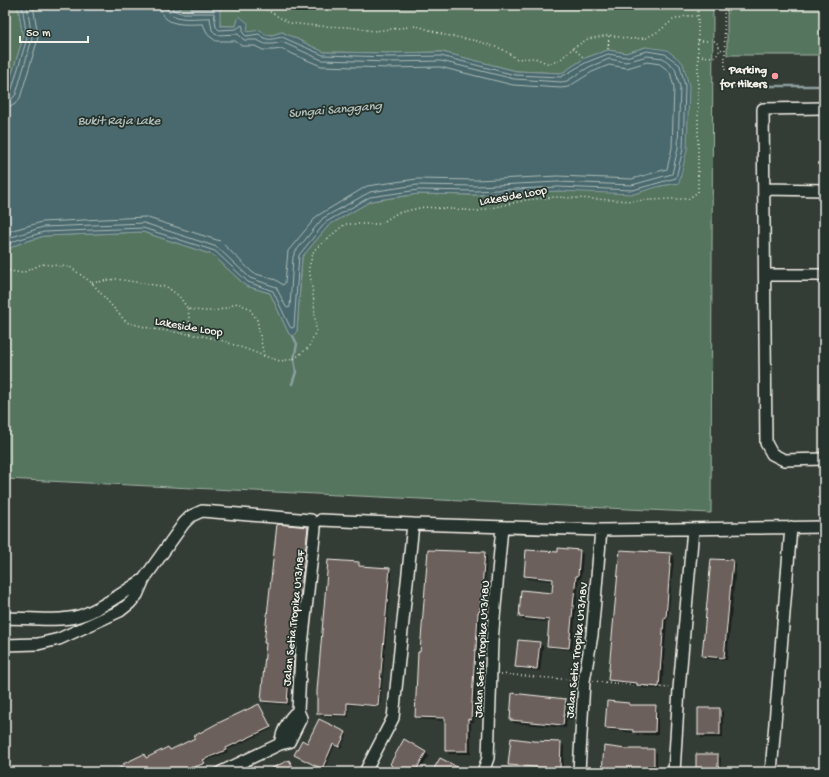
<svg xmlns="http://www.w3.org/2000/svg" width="829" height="777" font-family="'Gochi Hand',sans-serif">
  <rect width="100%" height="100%" fill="#343c36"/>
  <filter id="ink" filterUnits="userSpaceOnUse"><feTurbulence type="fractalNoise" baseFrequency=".025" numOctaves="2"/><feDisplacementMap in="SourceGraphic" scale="8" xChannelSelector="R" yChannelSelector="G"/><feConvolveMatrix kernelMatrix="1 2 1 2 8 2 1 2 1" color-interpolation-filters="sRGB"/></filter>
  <g filter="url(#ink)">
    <path fill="#54755f" stroke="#a4b3a4" d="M5 5H18L23 38 5 96Z
      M172 5H713L711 513 5 479V251L18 244 44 236 143 232 213 255 246 286 270 293 289 334 297 331 302 257 329 225 371 201 418 194 476 195 558 191 660 186 679 183 646 47 626 53 608 50 585 58 562 73 516 71 442 52 390 53 324 52 282 32 272 35 247 32 239 16 236 26H220L219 9H181Z
      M727 5H824V55H727Z"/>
    <path fill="#48696e" stroke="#8d9f9f" d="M18 5H172L181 9 220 8V26H236L239 16 248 23 247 32 261 30 265 35H272L282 32 324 52 390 53 442 52 516 71 562 73 585 58 608 50 626 53 646 47 667 50 683 63 689 86 687 150 679 183 660 186 634 194 558 191 476 195 418 194 371 201 329 225 302 257 297 331 293 336 289 334 270 293 246 286 213 255 143 232 44 236 18 244 5 251V96L23 38Z"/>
    <path fill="#0007" d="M308 528 310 530 294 678H291L289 705 264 703 262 701 267 644 266 643Z
      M580 551 583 554 581 579H579L572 650 551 648 548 645 550 622 523 620 520 617 553 594 554 581 528 579 525 576 559 553Z
      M484 553 487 556 483 615H481L479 652H477L474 722H471V754H449L446 750V721L419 719 416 716 421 653Z
      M671 554 674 557 668 620H667L662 689 641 688 639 686 612 683 609 680Z
      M712 560 733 561 736 565 727 660 707 659 703 656Z
      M359 563 361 567 390 569 392 571 380 707 349 705V717L321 716 318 713Z
      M539 643 543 646 540 671 520 669 517 666Z
      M565 699 568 703 566 728 514 723 511 720Z
      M629 704 631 706H655L658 709V735H637L635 733 609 730 606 727Z
      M259 705 272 729 227 750 228 752 204 762 206 765 189 772H115L168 748 171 751Z
      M720 709 723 712V738H702L699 735Z
      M319 720 347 735 341 748 335 745 324 770 297 756 308 744Z
      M533 742 561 743 564 746 563 771 513 768 509 764Z
      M626 750H654L657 753V772H603Z
      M426 753 429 756 419 772H390Z
      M717 755 721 758 720 772H697Z"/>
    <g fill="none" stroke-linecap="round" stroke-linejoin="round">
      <path stroke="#afbbb7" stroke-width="1" d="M5 96 9 95 11 92 27 38 22 5
        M5 101 12 99 16 94 32 39 27 5
        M5 107 14 105 20 98 37 42 38 36 33 5
        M5 234 13 230 42 222 145 217 220 241 253 273 276 280 283 285 285 283 288 251 317 216 367 186 417 179 476 180 558 176 632 179 667 169 672 148 674 87 670 72 660 64 647 62 627 68 609 65 592 72 568 87 561 88 513 85 440 67 390 68 321 66 281 49 274 50H263L255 46H242L235 41H216L208 35 203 24C187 24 161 28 160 5
        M5 240 15 236 43 227 144 223 217 247 250 278 276 287 286 307 288 308 290 307 293 257 295 252 323 218 370 192 417 185 476 186 558 182 632 185 672 174 678 148 680 87 675 68 663 58 647 56 626 62 609 59 589 67 567 81 562 82 514 79 441 61 390 62 322 60 282 42 273 44H265L257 40H244L238 34 217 35 212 30 210 18C197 17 168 24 166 5
        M5 246 17 240 44 232 143 228 215 251 248 282 273 291 290 327 292 328 294 327 299 255 326 222 370 197 418 190 476 191 558 187 633 190 676 178 683 149 685 86 680 65 665 54 647 51 626 57 608 54 587 62 561 77 515 75 441 56 390 57 323 55 282 37C273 39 266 42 259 34L246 36 243 33V27L242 25 236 29 219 30 216 27 214 13H181L173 10 171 5"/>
      <path stroke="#8d9f9f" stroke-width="2.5" d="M727 86H824
        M292 384 296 372 294 359 297 344 293 336"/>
    </g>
    <path fill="#6c605b" stroke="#f4f1e8" d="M277 524 308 527 294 653 293 677H289L287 703 261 701 266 643H264Z
      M558 548 580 550 578 576H576L569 648 547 646 549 620 519 617 521 590 552 593 553 579 524 576 526 550 558 552Z
      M428 550 485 552 480 612H478L476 650H475L471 720 468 719V751H445V718L415 717 418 652H420Z
      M620 550 671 553 666 618H664L659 687 637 685V683L608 680Z
      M711 559 733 560 724 658 702 656Z
      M328 560 359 562V566L390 568 378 706 347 703V715L317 714V691Z
      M518 640 540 642 537 669 515 667Z
      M512 693 566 699 563 725 510 720Z
      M607 701 629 703V705H656L655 732H633V730L605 728Z
      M259 704 271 727 226 748V750L203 760 205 763 183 772 182 770 177 772H112L124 766 123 764 144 754 146 758 168 747 170 750 195 738 194 736 216 724Z
      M698 708H720V735H698Z
      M319 719 346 732 339 747 333 744 322 769 294 755 302 740 307 743Z
      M511 738 533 741 561 742 560 769 508 765Z
      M404 739 426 752 415 772H388L392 766 390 764Z
      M604 746 626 749H654V772H602Z
      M696 754H718V772H696Z
      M440 758 450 763 465 772H432Z
      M289 760 296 772H264Z"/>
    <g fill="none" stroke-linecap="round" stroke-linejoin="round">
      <g stroke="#f4f1e8" stroke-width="14">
        <path id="minor" d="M824 108 763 109 766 443 772 454 784 460 824 459
          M764 189 824 190
          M765 275H824
          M321 520 413 524 601 530 824 527
          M5 618C26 618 59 622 79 616 98 611 127 590 144 579
          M5 645 38 644 59 639 120 611 130 603 137 595 144 579 184 523 191 516 202 511 311 520
          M298 711 301 654 315 528
          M298 711 301 718 289 742 280 744C282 732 288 718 298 711Z
          M221 772 280 744
          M365 772 393 718 413 524
          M483 772 488 758 492 641 502 527
          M579 772 584 681 592 635 601 530
          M674 772 679 689 693 529
          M771 772 791 527"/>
      </g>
      <path stroke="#f4f1e8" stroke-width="1.5" stroke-dasharray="1 3" stroke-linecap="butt" d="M247 5 267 10 289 23 317 26 350 27 374 31 417 26 445 35 477 41 502 49 517 59 535 58 549 64 560 60 573 48 588 39 609 35 629 39 646 38 659 31 673 20 686 16H697
        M724 5 725 70
        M698 41H716L720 49
        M573 48 583 57
        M608 49 609 35
        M698 56 716 57 720 49 724 51
        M5 270 22 273 42 264 70 267 92 283 126 322 153 329 203 336 220 340 246 349 264 356 280 361 294 359 308 348 316 331 314 302 309 267 314 250 345 224H380L397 213 424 207 478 211 526 200 555 197 633 201 669 199H688L698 192V5
        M92 283 116 279 167 287 179 296 188 309C209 312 217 313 237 303L249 308 257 320 264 356
        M188 309 191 334
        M501 674 573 680
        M593 681 669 688"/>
      <use href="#minor" stroke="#26332d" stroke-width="11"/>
    </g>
  </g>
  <circle fill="#ff9aa2" stroke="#26332d" stroke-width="1.5" cx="775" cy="76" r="4"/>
  <g text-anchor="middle" stroke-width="3.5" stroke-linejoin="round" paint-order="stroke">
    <g font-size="12" font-weight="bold" fill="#f4f1e8" stroke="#26332d" text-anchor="end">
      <text x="767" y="73">Parking<tspan x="767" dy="14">for Hikers</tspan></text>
    </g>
    <g font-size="12" fill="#f4f1e8" stroke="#26332d">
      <text transform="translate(513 195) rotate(-10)" y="4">Lakeside Loop</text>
      <text transform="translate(189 326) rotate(10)" y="4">Lakeside Loop</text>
      <text transform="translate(293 618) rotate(-84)" y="4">Jalan Setia Tropika U13/18F</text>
      <text transform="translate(481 649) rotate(-87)" y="4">Jalan Setia Tropika U13/18U</text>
      <text transform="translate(576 650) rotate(-84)" y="4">Jalan Setia Tropika U13/18V</text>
    </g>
    <g font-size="13" font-style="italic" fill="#afbbb7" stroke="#26332d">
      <text transform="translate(335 108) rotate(-5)" y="5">Sungai Sanggang</text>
      <text x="119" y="124">Bukit Raja Lake</text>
    </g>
  </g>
  <rect width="829" height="777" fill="none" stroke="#26332d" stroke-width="20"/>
  <rect x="10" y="10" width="809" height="757" fill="none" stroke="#f4f1e8" stroke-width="1.5" filter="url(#ink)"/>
  <path d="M20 36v6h68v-6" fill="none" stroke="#f4f1e8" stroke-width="2"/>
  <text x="26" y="36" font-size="12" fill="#f4f1e8" stroke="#26332d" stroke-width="3" paint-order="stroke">50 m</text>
</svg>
